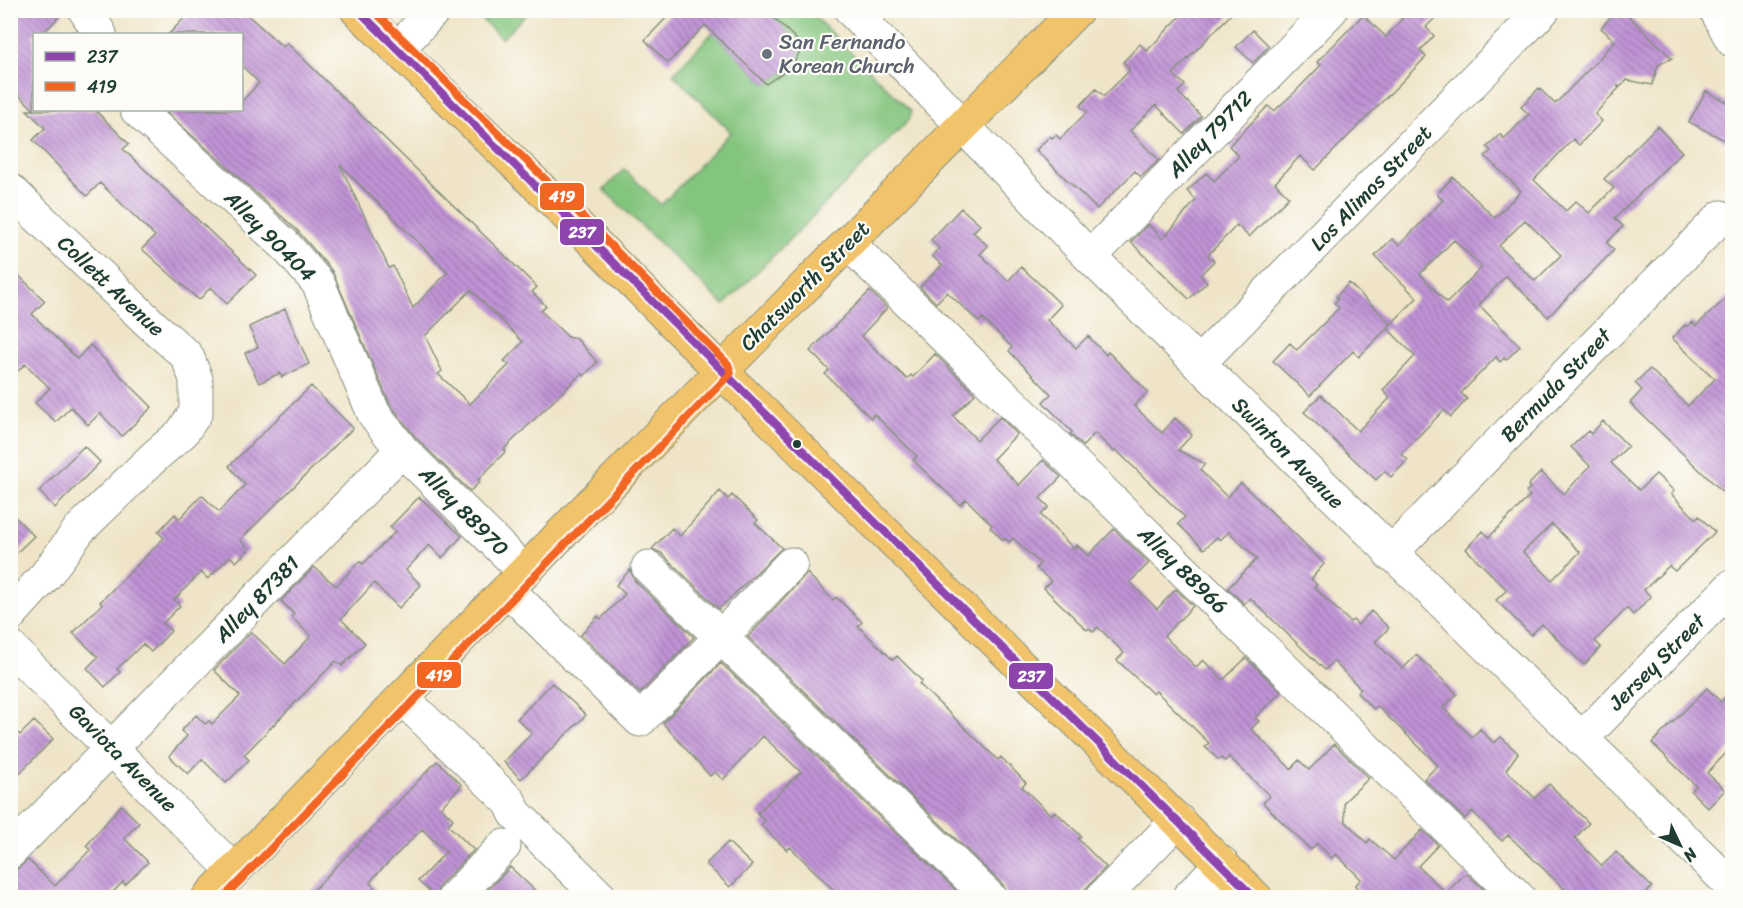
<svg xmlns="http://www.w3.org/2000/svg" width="1743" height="908" font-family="Sriracha,sans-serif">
  <defs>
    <pattern id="building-back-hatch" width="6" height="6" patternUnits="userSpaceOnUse" patternTransform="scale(1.5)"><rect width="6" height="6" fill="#c093d5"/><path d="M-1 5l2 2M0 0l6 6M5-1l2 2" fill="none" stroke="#9b79ae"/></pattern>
  </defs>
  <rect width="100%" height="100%" fill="#fdfcf7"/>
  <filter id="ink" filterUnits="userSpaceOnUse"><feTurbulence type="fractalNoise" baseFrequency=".0167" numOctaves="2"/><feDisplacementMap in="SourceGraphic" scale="12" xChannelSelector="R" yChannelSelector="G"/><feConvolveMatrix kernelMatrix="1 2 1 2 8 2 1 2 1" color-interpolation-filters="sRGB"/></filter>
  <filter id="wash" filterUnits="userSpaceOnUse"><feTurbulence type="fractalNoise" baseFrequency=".008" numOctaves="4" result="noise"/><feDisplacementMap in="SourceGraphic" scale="24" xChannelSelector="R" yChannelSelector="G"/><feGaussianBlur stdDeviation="1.35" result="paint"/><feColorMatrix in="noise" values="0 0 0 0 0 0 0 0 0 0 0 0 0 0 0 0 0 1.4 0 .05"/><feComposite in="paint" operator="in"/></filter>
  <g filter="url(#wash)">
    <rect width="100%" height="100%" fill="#efe4c7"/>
    <path fill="#84c57e" stroke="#528159" stroke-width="1.5" d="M479 11V10L529 11 502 39 476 14Z
      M766 11H809L911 111 910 119 724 305 604 190 624 169 661 205 731 132 673 74 713 32 766 84 792 66Z"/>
    <g id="blocks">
      <path fill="url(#building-back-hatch)" fill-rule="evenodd" d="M10 10H66L42 34H34V110H95L129 144 123 149 256 275 227 304 211 287 199 300 142 249 155 236 100 183 87 196 33 140 45 128 27 110H34L10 86Z
        M192 10H242L283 47 287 43 537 287 532 292 546 306 541 311 569 338H576L597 362 584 376 581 374 504 449 506 451 478 480 480 482 470 491 416 438 390 404 332 271 297 230 164 110H242V101L259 83 242 66V34H169ZM340 165 448 272 413 308 393 266 389 268ZM471 290 523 342 504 361 509 365 470 404 438 374 442 371 425 336Z
        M674 10H766L803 46 792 66 766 84 705 25 668 63 645 40Z
        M1186 10H1235L1173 74 1185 85 1178 92 1201 116 1184 134 1156 105 1130 131 1159 160 1141 177 1135 171 1097 209 1036 150 1050 136 1052 138 1056 135 1060 139 1087 112 1080 106 1096 89 1104 96 1129 71V68L1123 62 1140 44 1147 51Z
        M1410 10H1443L1426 27 1434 36 1420 51 1426 57 1315 170 1300 156 1275 183 1289 197 1249 237 1237 225 1208 255 1214 261 1200 275 1207 282 1189 299 1131 242 1148 224 1163 239 1196 200 1187 191 1206 173 1214 181 1239 156 1229 146 1268 106 1274 111 1294 93 1321 65 1317 62 1363 15 1386 37Z
        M1617 10H1622L1672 58 1658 65 1652 85 1627 80 1620 87 1617 85 1619 88 1595 114 1602 121 1579 145 1573 139 1534 180 1566 211 1576 201 1589 213 1614 188 1604 179 1657 126 1682 152 1615 218 1623 226 1607 243 1614 250 1548 317 1506 276 1479 305 1520 346 1506 360 1504 358 1500 362 1496 357 1461 393 1467 399 1451 417 1444 410 1401 454 1408 460 1391 477 1385 471 1376 480 1304 412 1321 395 1358 431 1390 398 1383 390 1415 356 1387 328 1417 298 1375 256 1392 239 1399 245 1426 218 1443 200 1437 194 1453 177 1495 218 1521 191 1485 156 1491 151 1487 147 1500 134 1504 139 1529 114 1521 107 1539 88 1555 104 1595 63 1615 41 1601 28ZM1525 220 1561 255 1535 281 1499 246ZM1454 240 1482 267 1447 303 1420 274Z
        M1253 30 1269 46 1253 63 1236 47Z
        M1706 91 1732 105V144L1689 122Z
        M961 208 980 225 973 232 988 246 980 254 1008 281 1021 267 1044 288 1061 305 1047 320 1076 348 1088 336 1106 355 1108 352 1148 392 1134 406 1162 433 1175 418 1192 435 1178 450 1205 464 1200 470 1227 497 1241 483 1299 538 1324 564 1311 579 1317 585 1314 587 1350 622 1353 620 1358 625 1371 611 1389 628 1375 642 1403 669 1416 655 1440 677 1457 694 1443 708 1472 737 1480 729 1494 743 1501 737 1518 753 1506 770 1535 798 1549 784 1589 823 1575 838 1602 866 1616 852 1652 887 1642 897H1573L1508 835 1502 841 1472 811 1465 819 1424 779 1438 765 1377 706 1374 709 1357 693 1361 689 1333 661 1325 670 1250 598 1244 604 1228 588 1257 559 1229 532 1220 540 1217 537 1204 549 1178 524 1185 517 1116 450 1114 452 1095 433 1083 446 1070 434 1072 432 1043 402 1051 394 1009 351 1012 347 982 318 979 322 947 292 936 303 920 287 942 265 932 256 939 248 931 240Z
        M10 267 45 301 32 314 77 359 90 345 152 407 122 436 100 413 88 425 71 407 56 422 35 403 50 388 25 364 10 379Z
        M1349 283 1391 324 1359 357 1353 351 1310 396 1273 361 1290 343 1297 350 1339 308 1334 303 1338 299 1336 297Z
        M870 291 887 308 861 336 907 379 911 375 913 377 935 354 975 394 953 416 977 440 1000 417 1017 434 993 459 1019 485 1043 460 1061 477 1040 498 1049 507 1041 515 1074 549 1077 545 1088 556 1114 529 1149 563 1130 582 1157 609 1176 589 1193 606 1164 636 1196 667 1203 660 1223 680 1246 658 1281 692 1255 718 1259 721 1251 729 1291 769 1299 760 1309 770 1334 744 1369 778 1344 802 1345 821 1367 843 1370 839 1394 860 1422 830 1438 845 1418 866 1446 893 1466 873 1492 897H1367L1355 886 1361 879 1336 854 1332 858 1317 843 1311 850 1281 821 1263 803 1270 796 1255 782 1229 757 1225 761 1221 758 1219 760 1205 747 1209 743 1156 691 1153 694 1120 663 1117 660 1124 653 1098 627 1093 632 1089 628 1087 630 1044 588 1051 581 1036 568 1040 564 1013 538 1009 542 1005 538 1003 540 990 527 992 525 966 499 960 505 913 460 917 456 874 414 871 418 825 374 829 370 810 351Z
        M1732 293V501L1630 403 1642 390 1635 383 1650 369 1688 406 1715 379 1672 338 1685 325 1687 327 1692 322 1696 326Z
        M285 309 309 364 282 377 280 373 259 383 245 353 258 347 249 327Z
        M311 386 353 428 240 540 249 549 236 562 230 556 208 579 201 572 174 600 180 606 163 623 171 631 151 652 143 644 117 669 120 672 105 687 87 668 98 657 73 633 102 604 100 602 164 538 158 532 175 514 179 519 202 495 219 512 245 485 229 466Z
        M1603 421 1628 446 1611 463 1639 490 1656 474 1674 491 1671 494 1696 519 1699 516 1715 532 1675 571 1669 566 1644 590 1651 597 1633 615 1627 608 1595 641 1601 647 1584 665 1542 624 1531 635 1496 600 1507 590 1466 549 1483 531 1489 537 1530 496 1526 492 1530 488 1528 485 1541 472 1564 494 1590 466 1571 447 1588 431 1591 434ZM1552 524 1580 552 1552 580 1523 552Z
        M84 446 100 462 55 508 39 491Z
        M720 491 728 499 732 495 758 520 755 523 782 548 719 609 661 553 652 549 672 528 680 536Z
        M419 497 462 536 442 558 429 545 406 570 421 585 399 608 374 583 341 619 365 643 342 666 336 661 244 755 249 760 226 783 202 759 188 774 169 756 187 736 181 731 196 715 205 724 209 721 212 724 240 696 214 670 251 632 285 664 311 636 291 617 294 614 281 601 314 567 336 586 360 561 363 564 395 532 390 527Z
        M10 512 34 536 10 559Z
        M630 570 635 581 694 637 640 693 581 635 598 616 601 619 625 594 616 585Z
        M807 573 833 600 836 597 862 622 858 626 893 660 897 656 922 681 919 684 998 760 1001 757 1026 783 1022 787 1051 815 1055 811 1081 836 1078 839 1106 867 1078 897H1008L1003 885 748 637Z
        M721 663 898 835 963 897H841L790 847 787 850 761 825 765 821 757 813 801 772 763 736 723 780 715 772 710 776 663 723Z
        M552 683 586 715 521 779 504 762 532 733 517 719Z
        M1707 688 1721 702 1732 689V747L1707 773 1725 790 1708 808 1691 791 1696 786 1652 743Z
        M34 721 53 739 10 783V726L20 735Z
        M437 761 462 785 441 807 453 819 448 825 474 850 440 885 436 897 418 881 446 852 422 829 374 877 370 883 376 889 367 897H307Z
        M121 805 139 823 124 838 148 862 125 885 123 882 108 897H10V870H16L28 860 55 886 90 850 86 846Z
        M728 842 752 865 730 887 706 864Z
        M510 867 542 897H492L486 892Z"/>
    </g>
  </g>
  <g filter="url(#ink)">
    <use href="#blocks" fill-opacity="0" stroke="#87907e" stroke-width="1.5"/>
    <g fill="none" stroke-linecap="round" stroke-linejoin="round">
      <g stroke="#87907e" stroke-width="35">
        <path id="minor" d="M85 10 100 34
          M851 10 1090 257 1732 886
          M1716 10 1732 40
          M397 50 434 10
          M137 110 284 244 318 283 374 414 402 450 525 572
          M10 190 153 326 187 356 196 379V412L182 433 155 456 79 530 46 575 10 615
          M848 243 1519 898
          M1090 257 1331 10
          M1198 364 1543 10
          M1390 554 1721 217
          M648 567 721 637 791 564
          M508 590 640 720 721 637 990 898
          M10 647 234 871
          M402 698 510 802 515 813 601 898
          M1581 739 1732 586
          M10 852 402 450
          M454 898 504 846
          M1102 898 1178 820
          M1188 898 1222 863"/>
      </g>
      <g stroke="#87907e" stroke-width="35">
        <path id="major" d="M357 10 539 187 721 371 1256 898
          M208 898 574 521 1077 10"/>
      </g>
      <use href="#minor" stroke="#fff" stroke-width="33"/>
      <use href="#major" stroke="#f1c36a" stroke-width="33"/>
      <g stroke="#fdfcf7" stroke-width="12">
        <path id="bus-1" d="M358 10 1255 898"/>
      </g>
      <g stroke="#fdfcf7" stroke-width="12">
        <path id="bus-2" d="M223 898 731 373 728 364 546 180 373 10"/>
      </g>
      <use href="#bus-1" stroke="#8e44ad" stroke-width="8"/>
      <use href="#bus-2" stroke="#f26522" stroke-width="8"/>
    </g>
  </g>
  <circle fill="#6b7280" stroke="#fdfcf7" stroke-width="2" cx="767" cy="54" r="6"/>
  <circle fill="#1f3d34" stroke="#fdfcf7" stroke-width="2" cx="797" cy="444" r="5"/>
  <g text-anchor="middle" stroke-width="4.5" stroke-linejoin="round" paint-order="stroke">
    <g font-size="21" fill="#5b616d" stroke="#fdfcf7" text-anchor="start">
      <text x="779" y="49">San Fernando<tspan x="779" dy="24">Korean Church</tspan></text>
    </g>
    <g font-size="21" fill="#1f3d34" stroke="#fdfcf7">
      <text transform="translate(1210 134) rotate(-46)" y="7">Alley 79712</text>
      <text transform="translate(1371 188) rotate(-46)" y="7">Los Alimos Street</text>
      <text transform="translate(270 236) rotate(45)" y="7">Alley 90404</text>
      <text transform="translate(111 286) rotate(43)" y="7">Collett Avenue</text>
      <text transform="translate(805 286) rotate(-45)" y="7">Chatsworth Street</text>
      <text transform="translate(1556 385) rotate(-46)" y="7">Bermuda Street</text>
      <text transform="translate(1288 453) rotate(45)" y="7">Swinton Avenue</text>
      <text transform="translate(464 511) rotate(45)" y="7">Alley 88970</text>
      <text transform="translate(1183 570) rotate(44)" y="7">Alley 88966</text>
      <text transform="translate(257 599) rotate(-46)" y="7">Alley 87381</text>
      <text transform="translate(1657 662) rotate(-45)" y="7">Jersey Street</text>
      <text transform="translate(123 758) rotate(45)" y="7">Gaviota Avenue</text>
    </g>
  </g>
  <g stroke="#fdfcf7" stroke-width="2">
    <rect x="539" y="182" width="46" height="29" rx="6" fill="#f26522"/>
    <rect x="559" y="218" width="46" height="28" rx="6" fill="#8e44ad"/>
    <rect x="416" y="661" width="46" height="28" rx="6" fill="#f26522"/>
    <rect x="1008" y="662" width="46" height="28" rx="6" fill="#8e44ad"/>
  </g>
  <g font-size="16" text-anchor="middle" font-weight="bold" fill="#fff">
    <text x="562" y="202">419</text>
    <text x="582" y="238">237</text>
    <text x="439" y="681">419</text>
    <text x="1031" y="682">237</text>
  </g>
  <rect width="1743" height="908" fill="none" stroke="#fdfcf7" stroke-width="36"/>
  <rect x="33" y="33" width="210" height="78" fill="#fdfcf7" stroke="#a4b0a9" stroke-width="1.5"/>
  <rect x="45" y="52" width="30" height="9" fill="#8e44ad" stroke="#a4b0a9" stroke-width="1.5"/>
  <text x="87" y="63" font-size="18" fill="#1f3d34">237</text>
  <rect x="45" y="82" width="30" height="9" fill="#f26522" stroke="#a4b0a9" stroke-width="1.5"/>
  <text x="87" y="93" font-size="18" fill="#1f3d34">419</text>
  <g transform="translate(1680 845) rotate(134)" stroke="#fdfcf7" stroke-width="4.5" paint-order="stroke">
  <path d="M0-4.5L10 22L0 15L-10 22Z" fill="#1f3d34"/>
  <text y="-9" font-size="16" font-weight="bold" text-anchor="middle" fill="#1f3d34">N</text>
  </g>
</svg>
